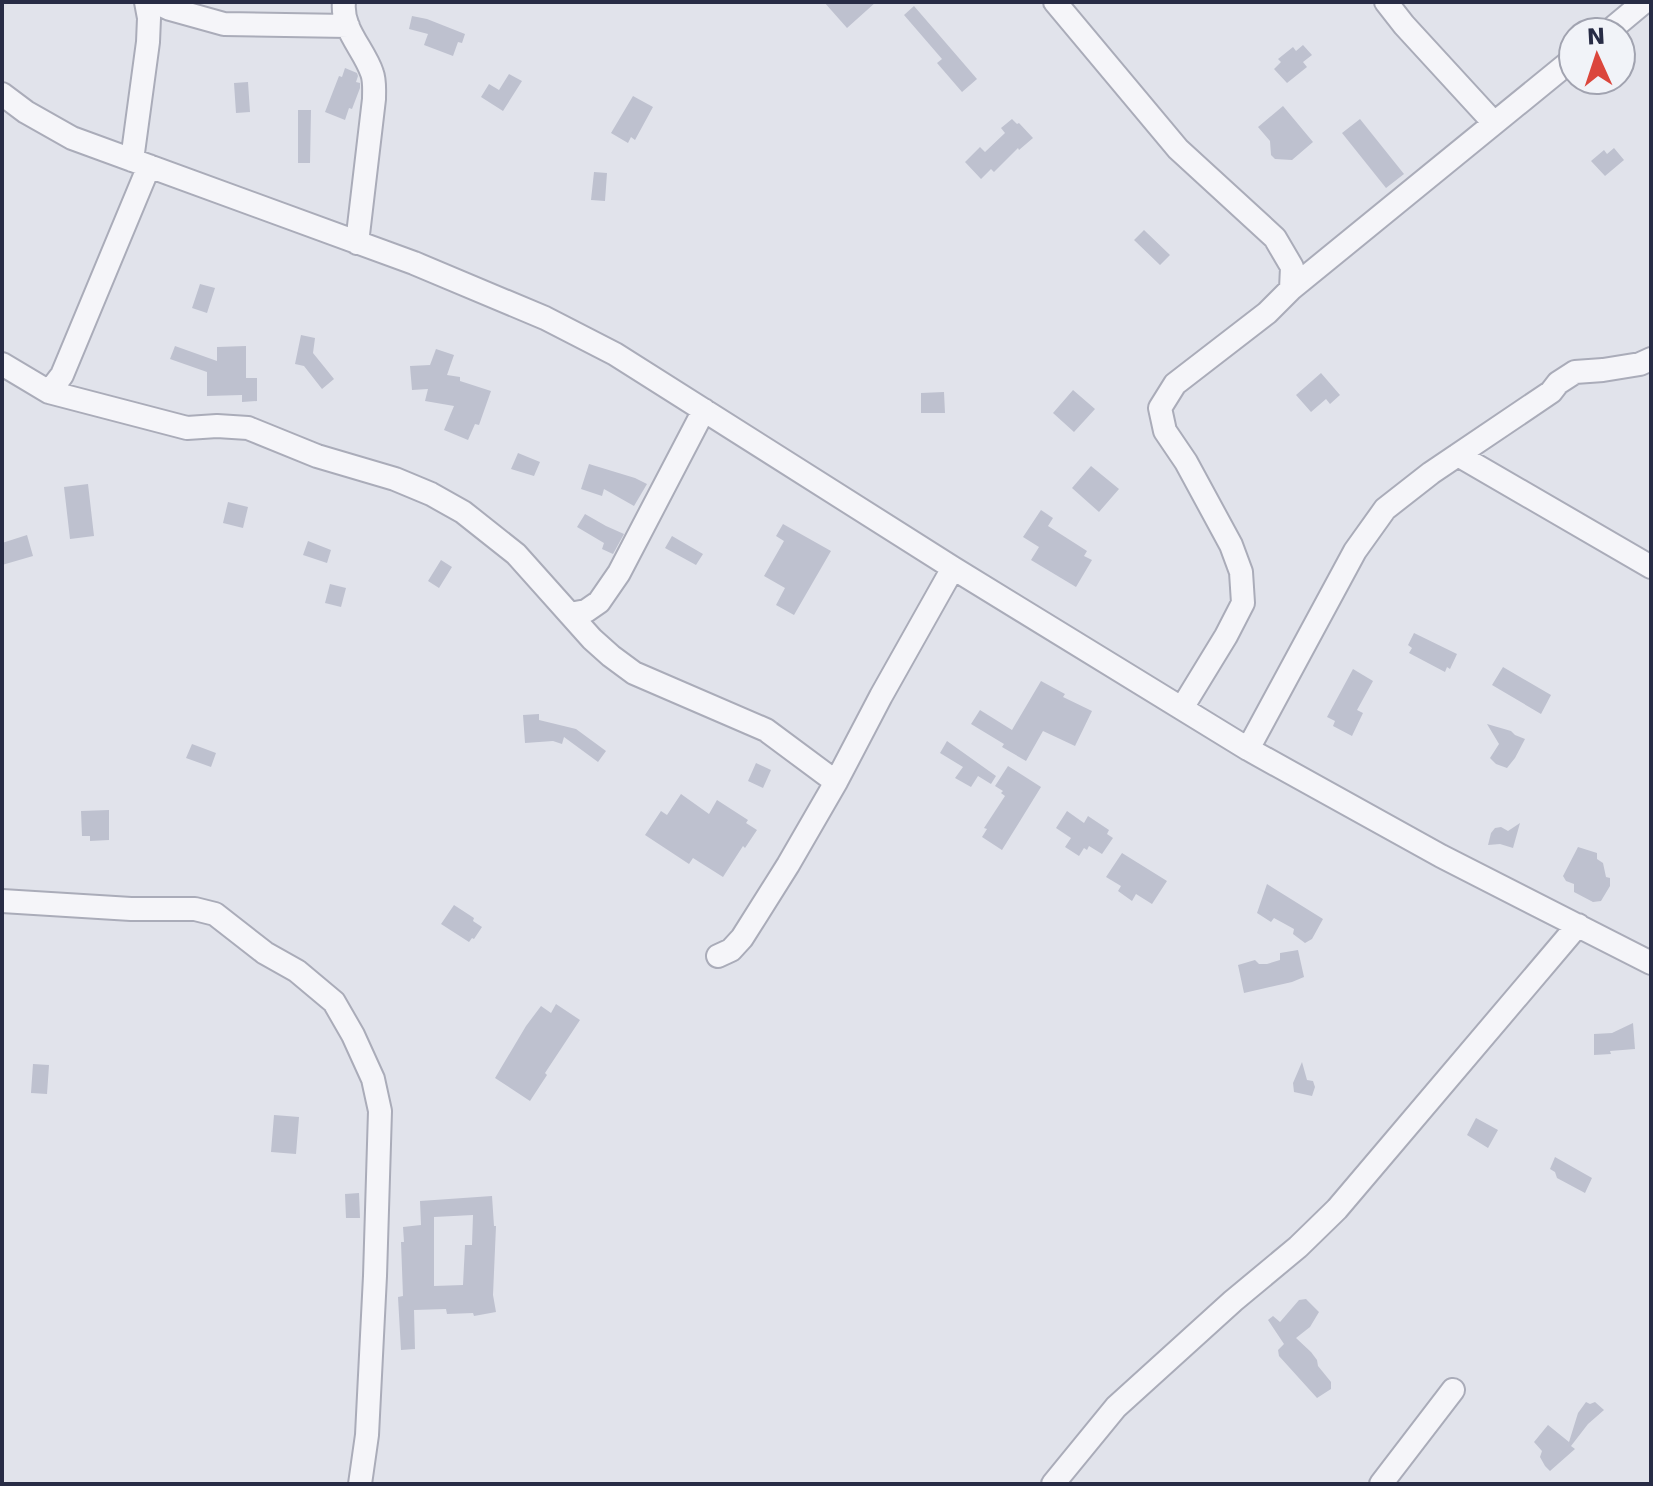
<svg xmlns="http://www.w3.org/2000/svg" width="1653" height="1486" font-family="'DejaVu Sans',sans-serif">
  <rect width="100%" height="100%" fill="#e1e3eb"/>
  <path fill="#bec1cf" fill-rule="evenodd" d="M824 2H876L847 28Z
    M914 6 977 79 962 92 937 63 942 59 904 15Z
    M412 16 427 19 465 34 462 43 458 42 453 56 424 45 428 34 409 29Z
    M1303 45 1312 55 1303 62 1307 67 1287 83 1274 69 1281 62 1278 59 1293 47 1296 51Z
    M345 68 357 73 358 76 356 82 360 83V88L352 109 349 108 345 120 325 112 339 76 342 77Z
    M509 74 522 81 503 111 481 97 489 84 499 90Z
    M248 82 250 112 236 113 234 83Z
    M633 96 653 107 635 140 631 137 628 143 611 133Z
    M1283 106 1313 142 1292 160 1275 159 1271 155 1270 141 1258 127Z
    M298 110H311L310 163H298Z
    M1012 119 1017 124 1019 123 1033 138 1019 150 1018 148 994 172 991 169 981 179 965 162 980 147 985 152 1005 133 1001 128Z
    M1360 119 1404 174 1386 188 1342 133Z
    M1614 148 1624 160 1605 176 1591 161 1604 150 1607 154Z
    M594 172 607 173 605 201 591 200Z
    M1144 230 1170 255 1160 265 1134 240Z
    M200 284 215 288 207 313 192 308Z
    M301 335 315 338 313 353 334 379 322 389 304 366 295 364Z
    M175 346 217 361V347L246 346V378H257V401L242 402V395L207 396V372L170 359Z
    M436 349 454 355 447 375 460 377V381L491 391 479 425 475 424 468 440 444 430 454 406 425 401 428 389 412 390 410 366 430 365Z
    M1321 373 1340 395 1330 404 1326 399 1311 412 1296 395Z
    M1073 390 1095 409 1074 432 1053 413Z
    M944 392 945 413H921V393Z
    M518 453 540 462 534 476 511 469Z
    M589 464 635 478 647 484 634 506 604 489 602 496 581 489Z
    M1091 466 1119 489 1099 512 1072 488Z
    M88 484 94 536 70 539 64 487Z
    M228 502 248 507 243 528 223 523Z
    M1041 510 1053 518 1048 526 1087 551 1084 556 1092 560 1076 587 1031 560 1039 547 1023 537Z
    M585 514 606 526 624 534 613 554 602 549 604 543 577 527Z
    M783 524 831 551 794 615 776 605 785 588 764 576 784 541 776 536Z
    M27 535 33 556 2 565V543Z
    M672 536 703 554 696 565 665 548Z
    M308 541 331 550 327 563 303 555Z
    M441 560 452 567 439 588 428 581Z
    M330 584 346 588 341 607 325 603Z
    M1414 633 1457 654 1450 669 1447 667 1445 672 1409 653 1412 648 1408 645Z
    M1503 667 1551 695 1541 714 1492 685Z
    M1353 669 1373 681 1357 710 1363 713 1352 736 1333 726 1335 721 1327 717Z
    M1041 681 1065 694 1063 697 1092 711 1075 746 1043 731 1026 761 1002 747 1004 744 971 724 980 710 1012 730Z
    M539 714V720L576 729 606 751 598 762 564 737 562 744 553 741 525 743 523 715Z
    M1487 724 1511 731 1515 735 1525 739 1515 758 1507 768 1496 764 1490 758 1499 744Z
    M947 741 996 776 991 784 978 776 971 787 955 778 963 767 940 753Z
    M192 744 216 753 211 767 186 758Z
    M756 763 771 770 763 788 748 781Z
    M1008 766 1041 787 1002 850 982 837 987 829 984 828 1005 796 1001 793 1003 791 995 786Z
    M681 794 709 814 717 800 748 820 746 823 757 830 745 848 743 846 723 877 693 858 689 864 645 835 661 811 667 815Z
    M109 810V840L90 841V836H82L81 811Z
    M1067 811 1084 823 1088 816 1109 830 1107 834 1113 838 1102 854 1089 846 1087 850 1084 848 1079 856 1065 847 1071 838 1056 828Z
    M1520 823 1513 848 1500 844 1488 845 1491 833 1495 828 1501 827 1508 831Z
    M1578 847 1597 853V859L1603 863 1606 877 1610 878V886L1601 901 1593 902 1574 892V884L1566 881 1563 876Z
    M1122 853 1167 881 1152 904 1136 894 1132 901 1118 891 1121 886 1106 877Z
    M1267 884 1323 919 1312 939 1305 943 1293 934 1294 929 1274 918 1271 922 1257 913Z
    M454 905 474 918 473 921 482 927 474 939 472 938 469 942 441 924Z
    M1298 950 1304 977 1292 982 1244 993 1238 965 1255 960 1259 964H1267L1280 960V953Z
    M556 1004 580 1020 545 1073 547 1075 530 1101 495 1078 526 1026 541 1006 551 1013Z
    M1633 1023 1635 1049 1610 1051 1611 1054 1594 1055V1034L1612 1033Z
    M1302 1062 1307 1080 1313 1081 1315 1087 1312 1096 1294 1092 1293 1083Z
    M33 1064 49 1065 47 1094 31 1093Z
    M274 1115 299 1117 296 1154 271 1152Z
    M1476 1118 1498 1130 1488 1148 1467 1135Z
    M1555 1157 1592 1178 1585 1193 1557 1178 1555 1172 1550 1169Z
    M359 1193 360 1218H346L345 1194Z
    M492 1196 494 1226H496L493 1295 496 1312 474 1316 473 1313 447 1314 446 1309 414 1310 415 1349 401 1350 398 1297 403 1296 401 1242H404L403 1227 421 1225 420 1201ZM473 1215 472 1245H465L463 1285 434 1286V1217Z
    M1306 1299 1319 1312 1310 1327 1296 1338 1311 1352 1317 1360 1318 1366 1331 1382V1389L1317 1398 1279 1356 1278 1350 1284 1344 1268 1320 1273 1316 1280 1322 1299 1300Z
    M1586 1402 1590 1404 1595 1402 1604 1410 1588 1424 1571 1446 1575 1449 1550 1471 1545 1466 1540 1457 1542 1451 1534 1442 1548 1425 1569 1442 1578 1413Z"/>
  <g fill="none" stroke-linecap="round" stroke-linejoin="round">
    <g stroke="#aaacb9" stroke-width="26">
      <path id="minor" d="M155 2 170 9 224 24 348 26
        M344 2C341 29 364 49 372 73 375 81 374 90 374 99L357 243
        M1055 2 1178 149 1275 238 1292 267 1291 289 1267 313 1175 384 1160 408 1165 431 1186 462 1231 545 1241 572 1243 603 1226 636 1182 708
        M1386 2 1404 25 1494 123
        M1608 32 1644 2
        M2 94 26 112 72 138 414 263 545 318 615 354 953 568 1248 749 1441 856 1651 963
        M132 160 148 42 149 18 146 2
        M1291 289 1573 59
        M2 364 49 392 187 428 217 426 248 428 317 456 395 479 431 494 463 512 516 554 592 639 611 656 634 673 766 730 836 782
        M49 392 62 375 149 166
        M1458 455 1651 567
        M570 614 586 611 599 602 619 573 704 410
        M1248 749 1355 551 1385 509 1431 473 1551 392 1558 383 1575 372 1603 370 1640 364 1651 359
        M2 901 131 909H195L215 914 265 953 297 971 334 1002 353 1035 373 1079 380 1111 375 1276 367 1435 360 1484
        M718 956 731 950 742 938 788 865 836 782 881 696 953 568
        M1053 1484 1116 1407 1233 1301 1298 1247 1337 1209 1578 925
        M1381 1484 1453 1390"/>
    </g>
    <use href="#minor" stroke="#f5f5f9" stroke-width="22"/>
  </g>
  <rect width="1653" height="1486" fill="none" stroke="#282c45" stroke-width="8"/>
  <g transform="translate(1597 56) rotate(357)"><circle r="38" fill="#f1f3f8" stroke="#a1a3b0" stroke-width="2"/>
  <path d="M0-6L14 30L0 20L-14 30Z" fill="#db463c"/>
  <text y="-12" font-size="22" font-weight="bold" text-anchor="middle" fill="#282c45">N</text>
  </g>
</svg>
